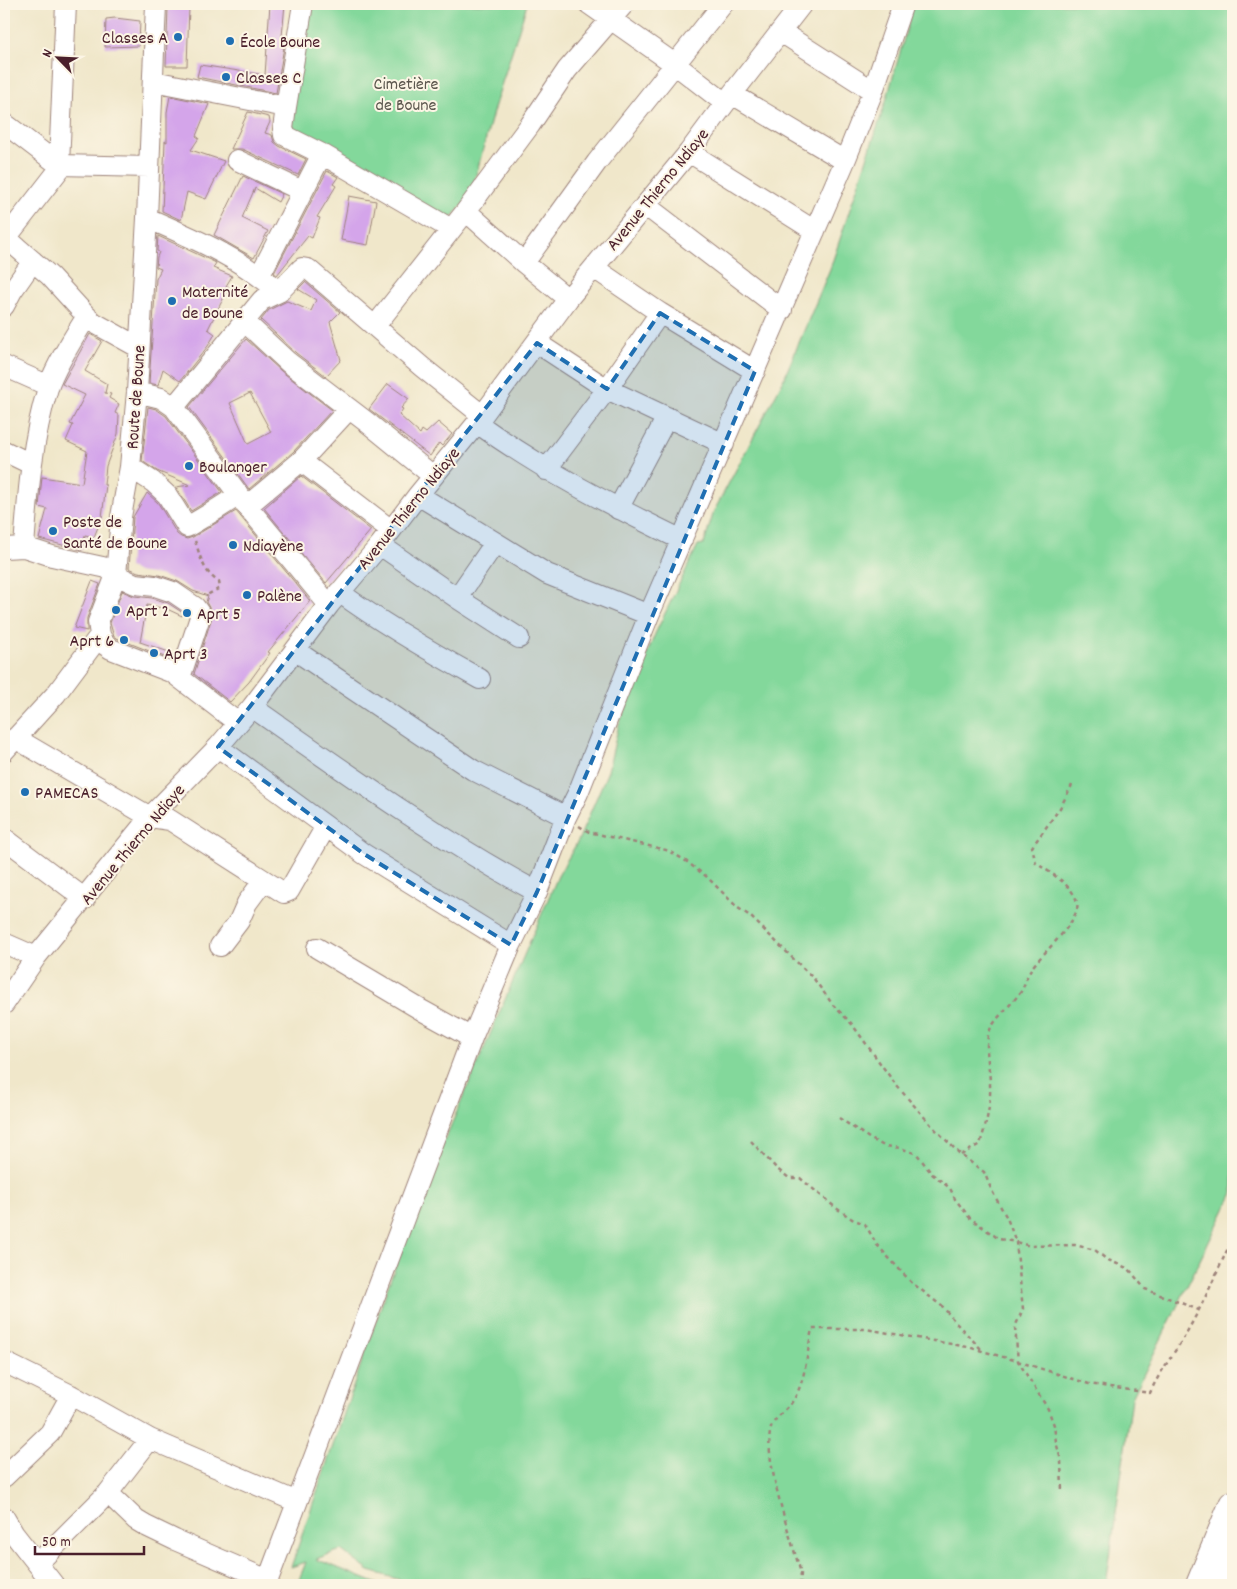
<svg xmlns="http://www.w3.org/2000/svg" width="1237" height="1589" font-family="Dekko,sans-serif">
  <rect width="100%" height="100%" fill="#fcf5e5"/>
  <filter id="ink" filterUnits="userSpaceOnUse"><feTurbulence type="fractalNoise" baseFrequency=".02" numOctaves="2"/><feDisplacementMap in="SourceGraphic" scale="10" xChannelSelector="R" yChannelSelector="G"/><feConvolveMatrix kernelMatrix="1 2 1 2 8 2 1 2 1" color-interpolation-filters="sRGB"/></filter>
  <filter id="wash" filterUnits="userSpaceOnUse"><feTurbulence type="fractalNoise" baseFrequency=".0096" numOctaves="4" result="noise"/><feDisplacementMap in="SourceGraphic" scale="20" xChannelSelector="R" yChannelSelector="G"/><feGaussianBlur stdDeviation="1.12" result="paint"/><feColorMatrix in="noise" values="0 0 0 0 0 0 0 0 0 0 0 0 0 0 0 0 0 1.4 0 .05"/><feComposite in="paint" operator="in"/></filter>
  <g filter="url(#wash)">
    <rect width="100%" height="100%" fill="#f0e7ca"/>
    <path fill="#83d89b" stroke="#667c63" d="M306 4H527L495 105 470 197 448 221 289 130Z
      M914 4H1233V1193L1132 1398 1106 1585H419L369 1571 341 1550 316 1559 380 1585H297L306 1562 291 1567 388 1286 434 1165 558 876 578 841 608 771 619 724 655 634 698 545 704 544 714 511 782 383 830 269 886 101Z"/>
    <g id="blocks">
      <path fill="#d4a5ea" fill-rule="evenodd" d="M270 4H285L281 47H284L276 93 197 77 200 65 265 75Z
        M189 7 187 66H166L168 8Z
        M115 18 140 21 139 46 105 47 106 19Z
        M170 96 209 104 196 136 199 138 191 150 224 161 206 199 187 192 181 220 162 211 165 141 167 142V112Z
        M248 112 269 117 270 122 265 133 272 135 274 142 279 146 306 159 298 175 242 149H231Z
        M327 171 338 177 333 184 336 186 317 217 320 218 312 238 308 236 277 275 274 273Z
        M243 176 282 194 278 202 255 188 242 218 268 231 254 258 214 235Z
        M349 196 376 201 368 245 341 240Z
        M158 236 210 260 216 263 213 268 232 276 226 286 229 287 208 329 215 334 208 346 180 381 163 369 158 385 149 383 155 294 156 279 161 269 156 267 157 257 159 252 157 251Z
        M305 282 340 312 330 322 341 360 326 376 296 353 261 320 269 310 287 301 311 311 316 300 298 289Z
        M90 334 102 341 85 371 107 384 105 393 111 394 109 398 119 404 115 413 119 415 118 434 106 466 104 485H106L102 517 94 537 85 535 82 550 39 539 47 509 39 507 42 477 82 483 87 451 66 441 73 425 70 424 85 395 62 384Z
        M246 339 281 371 332 410 293 452 249 489 189 407ZM250 393 271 432 248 444 230 403Z
        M388 384 409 399 401 408 403 409 399 415 420 434 422 430 426 433 438 422 452 434 442 446 439 443 430 456 369 409Z
        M148 407 156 409 166 416 222 492 191 511 176 487 190 485 157 471 142 461Z
        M301 476 371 530 326 583 264 508Z
        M147 493 158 503 177 534 181 537 187 539 193 537 236 511 310 601 268 652 270 653 249 682 230 702 194 674 211 620 212 613 206 602 208 596 193 591 177 581 159 575 138 572 129 568 133 517Z
        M92 581 100 584 87 618V631L74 628Z
        M122 591 134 596 152 598 168 603 183 613 182 616 167 609 147 605 140 642 169 652 167 658 114 637 110 623Z"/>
    </g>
  </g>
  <g filter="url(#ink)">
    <use href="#blocks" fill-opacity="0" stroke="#9d837a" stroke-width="1"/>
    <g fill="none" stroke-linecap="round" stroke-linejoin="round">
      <g stroke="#9d837a" stroke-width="22">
        <path id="minor" d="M303 4 286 107 283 129 284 135 322 154 451 229
          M589 4 676 65 725 103
          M781 32 873 91
          M153 81 286 107
          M732 94 845 161
          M4 123 59 165 149 167
          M689 152 815 231
          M237 160 302 191
          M59 165 66 4
          M645 205 782 310
          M466 211 524 263 568 299
          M147 218C195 239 239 257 279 292
          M4 236 50 276 91 321 138 347
          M6 238 62 166
          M524 263 597 162 723 4
          M594 268 660 313 755 371
          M260 275 322 154
          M4 306 12 291 33 261
          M245 322 288 362 368 423 433 476
          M375 326 466 211 530 125 567 70 624 4
          M537 343 607 389 724 444
          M4 366 49 386
          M137 392 161 398 174 407 247 506 329 605
          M174 407 262 300 279 292 302 268 308 269 422 367 482 415
          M477 423C542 470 610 505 682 540
          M4 451 31 464
          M301 461 391 530
          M130 467 153 482 167 495 187 527 214 511 239 495
          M546 470 607 389 660 313
          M418 495 547 574 649 615
          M247 506 301 461 349 409
          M618 509 667 417
          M380 545 457 598 519 638
          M24 547C28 493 32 439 48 388 56 365 74 337 87 316
          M4 548 24 547 52 556 107 568 116 575 135 584 155 586 173 592 195 607 200 614V617L180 678
          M339 592C384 625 431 652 480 679
          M457 598 495 543
          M100 635 105 645 111 649 173 673 238 723
          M296 651 473 770 566 817
          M252 707C345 772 437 838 537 892
          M15 738 150 817 170 820 284 893 289 891 325 828
          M218 747 364 854 511 945
          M4 751 56 694 100 635 98 622 116 575 121 517 130 467 137 392 147 218 156 4
          M4 838 85 899
          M4 943 36 957
          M220 946 239 921 247 903 264 880
          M317 948 423 1011 472 1038
          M4 1004 36 957 150 817 218 747 252 707 329 605 380 545 418 495 477 423 568 299 689 152 732 94 802 4
          M4 1362 71 1395 150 1439 297 1502
          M4 1477 50 1433 71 1395
          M108 1493 136 1520 146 1526 175 1540 268 1580
          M4 1517 14 1534 54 1585
          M38 1563 108 1493 150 1439
          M266 1585 472 1038 511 945 537 892 566 817 578 793 649 615 845 161 873 91 903 4"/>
      </g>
      <g stroke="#9d837a" stroke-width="30">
        <path id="highway" d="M1200 1585 1233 1505
          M1226 1585 1233 1566"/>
      </g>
      <path stroke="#9d837a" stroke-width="2.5" stroke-dasharray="4 4" stroke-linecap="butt" d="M195 541C201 558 203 572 219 582L220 588 207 595
        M579 826 589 832 666 850 683 859 707 877 738 908 750 916 814 979 833 1005 851 1023 896 1085 933 1127 961 1155 984 1172 992 1191 1007 1218 1016 1242 1030 1246 1075 1245 1095 1250 1106 1259 1129 1269 1145 1289 1199 1310
        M839 1118 869 1138 884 1146 900 1148 917 1154 932 1174 950 1188 955 1199 970 1218 999 1239 1016 1242 1023 1309 1015 1327 1018 1361 1048 1409 1054 1425 1056 1442 1061 1460 1062 1492
        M751 1141 777 1169 789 1178H800L836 1208 852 1219 865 1224 877 1245 911 1282 943 1307 956 1323 983 1351
        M961 1155 980 1144C986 1125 991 1105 990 1085 990 1067 984 1049 989 1032 994 1019 1011 1005 1020 993 1025 986 1026 976 1031 969 1041 954 1082 920 1077 902 1072 884 1050 873 1036 863L1032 847 1060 808 1072 785
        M800 1585 801 1573C792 1542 762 1456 771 1428 775 1416 788 1410 794 1399 806 1379 807 1352 812 1329H866L968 1347 1014 1360 1089 1384 1150 1393C1160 1370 1176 1352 1188 1330 1205 1300 1219 1268 1233 1237"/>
      <use href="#minor" stroke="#fff" stroke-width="20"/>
      <use href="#highway" stroke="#fff" stroke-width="28"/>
    </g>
  </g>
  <path fill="#1f6fb2" fill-opacity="0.2" stroke="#1f6fb2" stroke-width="4" stroke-dasharray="10 6" stroke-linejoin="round" d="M660 313 755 371 537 892 511 945 364 854 218 747 537 343 607 389Z"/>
  <g fill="#1f6fb2" stroke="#fcf5e5" stroke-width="2">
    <circle cx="178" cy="37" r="5"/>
    <circle cx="230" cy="41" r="5"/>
    <circle cx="226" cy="77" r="5"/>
    <circle cx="172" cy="301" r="5"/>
    <circle cx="189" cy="466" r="5"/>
    <circle cx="53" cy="531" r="5"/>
    <circle cx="233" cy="545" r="5"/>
    <circle cx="247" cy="595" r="5"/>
    <circle cx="116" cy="610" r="5"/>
    <circle cx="187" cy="613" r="5"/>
    <circle cx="124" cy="640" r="5"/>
    <circle cx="154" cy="653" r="5"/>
    <circle cx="25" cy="792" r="5"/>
  </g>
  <g text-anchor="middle" stroke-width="4" stroke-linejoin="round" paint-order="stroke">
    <g font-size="18" fill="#4a1f2b" stroke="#fcf5e5" text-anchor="start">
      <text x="168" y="43" text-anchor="end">Classes A</text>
      <text x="240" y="47">École Boune</text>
      <text x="236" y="83">Classes C</text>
      <text x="182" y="297">Maternité<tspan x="182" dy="21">de Boune</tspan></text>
      <text x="199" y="472">Boulanger</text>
      <text x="63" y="527">Poste de<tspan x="63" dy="21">Santé de Boune</tspan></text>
      <text x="243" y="551">Ndiayène</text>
      <text x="257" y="601">Palène</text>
      <text x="126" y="616">Aprt 2</text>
      <text x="197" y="619">Aprt 5</text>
      <text x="114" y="646" text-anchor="end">Aprt 6</text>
      <text x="164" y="659">Aprt 3</text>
      <text x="35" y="798">PAMECAS</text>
    </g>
    <g font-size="18" fill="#5b564d" stroke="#fcf5e5">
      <text x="406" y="89">Cimetière<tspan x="406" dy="21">de Boune</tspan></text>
    </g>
    <g font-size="18" fill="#4a1f2b" stroke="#fcf5e5">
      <text transform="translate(657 189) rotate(-51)" y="6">Avenue Thierno Ndiaye</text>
      <text transform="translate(135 397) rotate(-86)" y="6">Route de Boune</text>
      <text transform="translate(408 508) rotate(-51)" y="6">Avenue Thierno Ndiaye</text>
      <text transform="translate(132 844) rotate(-50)" y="6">Avenue Thierno Ndiaye</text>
    </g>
  </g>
  <rect width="1237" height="1589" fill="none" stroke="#fcf5e5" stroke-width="20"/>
  <g transform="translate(58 58) rotate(294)" stroke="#fcf5e5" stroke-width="4" paint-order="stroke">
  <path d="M0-4L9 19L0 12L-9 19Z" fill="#4a1f2b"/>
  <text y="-8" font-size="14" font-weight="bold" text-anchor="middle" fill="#4a1f2b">N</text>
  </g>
  <path d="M35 1546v8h109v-8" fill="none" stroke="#4a1f2b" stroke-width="2.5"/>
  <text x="42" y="1546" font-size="15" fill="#4a1f2b" stroke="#fcf5e5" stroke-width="4" paint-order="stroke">50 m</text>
</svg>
